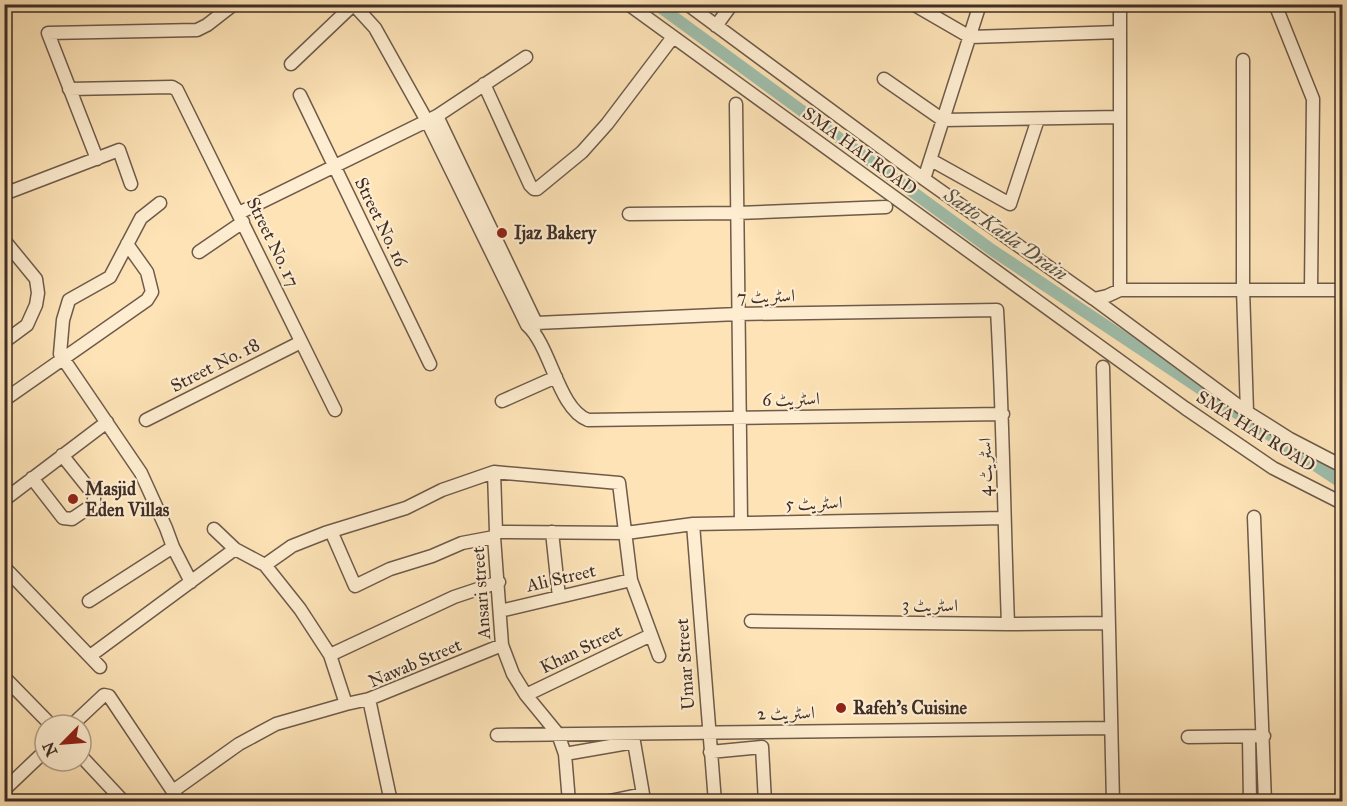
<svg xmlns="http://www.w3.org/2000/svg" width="1347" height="806" font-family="'IM FELL Great Primer',Amiri,serif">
  <rect width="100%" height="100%" fill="#fde3b6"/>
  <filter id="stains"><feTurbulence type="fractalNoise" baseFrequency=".00333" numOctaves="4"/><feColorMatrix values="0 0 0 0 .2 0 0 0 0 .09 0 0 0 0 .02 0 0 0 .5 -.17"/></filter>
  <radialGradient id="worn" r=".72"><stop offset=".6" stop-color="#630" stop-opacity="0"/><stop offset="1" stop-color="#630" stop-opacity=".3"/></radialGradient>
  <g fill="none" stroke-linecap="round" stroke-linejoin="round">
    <path stroke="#9fbeab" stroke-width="12" d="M656 4 992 250 1342 483"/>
    <g stroke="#6e5b4b" stroke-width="15">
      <path id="street" d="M628 4 1185 408 1273 468 1342 503
        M687 4 924 179 1094 299 1107 296 1120 290
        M913 4 970 37 1120 32
        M1120 4V290H1342
        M1275 4 1313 99 1311 289
        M354 5 375 28 427 121 527 325C551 346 558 409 588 420L1003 414
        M716 26 732 4
        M1243 60V289L1247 412
        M291 64 354 4
        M884 79 943 120 1120 117
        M484 84 530 185 534 189H537L582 152 607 124 673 37
        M69 89 172 87 177 90 335 410
        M300 95 430 364
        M736 104 741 522
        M437 116 536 323 534 329
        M97 159 48 33 197 30 207 25 234 4
        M931 160 1010 204 1038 119
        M924 179 980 4
        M4 194 119 150 131 184
        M160 203 141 218 110 277 69 300 63 320 60 354 141 473 166 528 173 547 191 582
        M239 213 437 116 526 57
        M629 214 737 213 886 207
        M4 240 36 279 38 293 36 305 27 325 4 342
        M199 252 243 222
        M1094 299 1247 412 1290 439 1342 466
        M536 323 738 314 997 310C1003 414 1004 519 1008 624
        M1103 367 1113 802
        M4 400 147 300 152 292 147 272 127 244
        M502 401 556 377
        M146 420 301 342
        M494 472 496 532 494 537 502 645 513 674 526 695 558 734 565 754 569 802
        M32 478 63 518 72 519 94 504V495L62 455
        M4 500 107 422
        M1254 517 1265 802
        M693 524 715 802
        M214 529 235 549 265 565 300 609 330 655 346 704 369 699
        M331 531 355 586 390 569 432 556 462 543 494 537
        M496 532 626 533 693 524 1004 518
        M552 532 559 597
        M265 565 292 546 325 533 406 508 442 490 494 472 619 483 631 580 659 656
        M4 567 100 667
        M89 601 173 547
        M500 611 631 580
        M751 621 1008 624 1108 623
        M330 655 454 597 499 582
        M90 656 235 549
        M4 677 51 725
        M526 695 651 635
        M72 725 104 695 109 696 180 802
        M497 735 1111 728
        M1188 737 1264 736
        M1249 737 1250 802
        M710 752 762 747 765 802
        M565 754 634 742 643 794 605 802
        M81 756 124 802
        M4 790 45 751
        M173 791 239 744 276 724 346 704
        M391 802 369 699 502 645"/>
    </g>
    <use href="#street" stroke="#feedd0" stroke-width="12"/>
  </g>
  <g fill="#8f2418" stroke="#feedd0" stroke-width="2">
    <circle cx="502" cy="233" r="6"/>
    <circle cx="73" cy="499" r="6"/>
    <circle cx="841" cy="708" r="6"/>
  </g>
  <g text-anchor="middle" stroke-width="4.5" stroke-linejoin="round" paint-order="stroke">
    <g font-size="18" fill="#3f2e27" stroke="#feedd0">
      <text transform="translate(860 151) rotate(36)" y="6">SMA HAI ROAD</text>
      <text transform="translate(381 222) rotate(64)" y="6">Street No. 16</text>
      <text transform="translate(273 242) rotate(64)" y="6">Street No. 17</text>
      <text transform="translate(766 296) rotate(-1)" y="6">اسٹریٹ 7</text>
      <text transform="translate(215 365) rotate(-27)" y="6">Street No. 18</text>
      <text transform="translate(791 399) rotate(-1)" y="6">اسٹریٹ 6</text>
      <text transform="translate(1256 431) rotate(32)" y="6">SMA HAI ROAD</text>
      <text transform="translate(985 467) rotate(-90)" y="6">اسٹریٹ 4</text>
      <text transform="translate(814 503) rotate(-1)" y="6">اسٹریٹ 5</text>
      <text transform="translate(561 578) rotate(-13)" y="6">Ali Street</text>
      <text transform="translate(481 593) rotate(-94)" y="6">Ansari street</text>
      <text transform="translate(930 605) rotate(1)" y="6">اسٹریٹ 3</text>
      <text transform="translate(581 649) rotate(-26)" y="6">Khan Street</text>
      <text transform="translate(415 663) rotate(-23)" y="6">Nawab Street</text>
      <text transform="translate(685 664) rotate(-94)" y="6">Umar Street</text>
      <text transform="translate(786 713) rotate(-1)" y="6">اسٹریٹ 2</text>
    </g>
    <g font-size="18" font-weight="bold" fill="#3f2e27" stroke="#feedd0" text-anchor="start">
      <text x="514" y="239">Ijaz Bakery</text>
      <text x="85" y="495">Masjid<tspan x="85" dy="21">Eden Villas</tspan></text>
      <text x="853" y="714">Rafeh's Cuisine</text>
    </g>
    <g font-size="20" font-style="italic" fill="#575248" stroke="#feedd0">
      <text transform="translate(1006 234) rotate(35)" y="7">Satto Katla Drain</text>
    </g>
  </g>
  <rect width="1347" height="806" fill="none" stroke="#fde3b6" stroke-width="24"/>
  <rect x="6" y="6" width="1335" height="794" fill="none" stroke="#3f2e27" stroke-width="3"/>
  <rect x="12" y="12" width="1323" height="782" fill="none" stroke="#3f2e27" stroke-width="1.5"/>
  <g transform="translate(63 743) rotate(245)"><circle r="28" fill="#feedd0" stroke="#b2a18c" stroke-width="1.5"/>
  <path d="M0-4.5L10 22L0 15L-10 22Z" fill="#8f2418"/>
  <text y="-9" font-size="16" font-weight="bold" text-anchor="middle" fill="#3f2e27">N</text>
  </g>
  <rect width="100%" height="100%" filter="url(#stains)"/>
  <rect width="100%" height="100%" fill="url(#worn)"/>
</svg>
